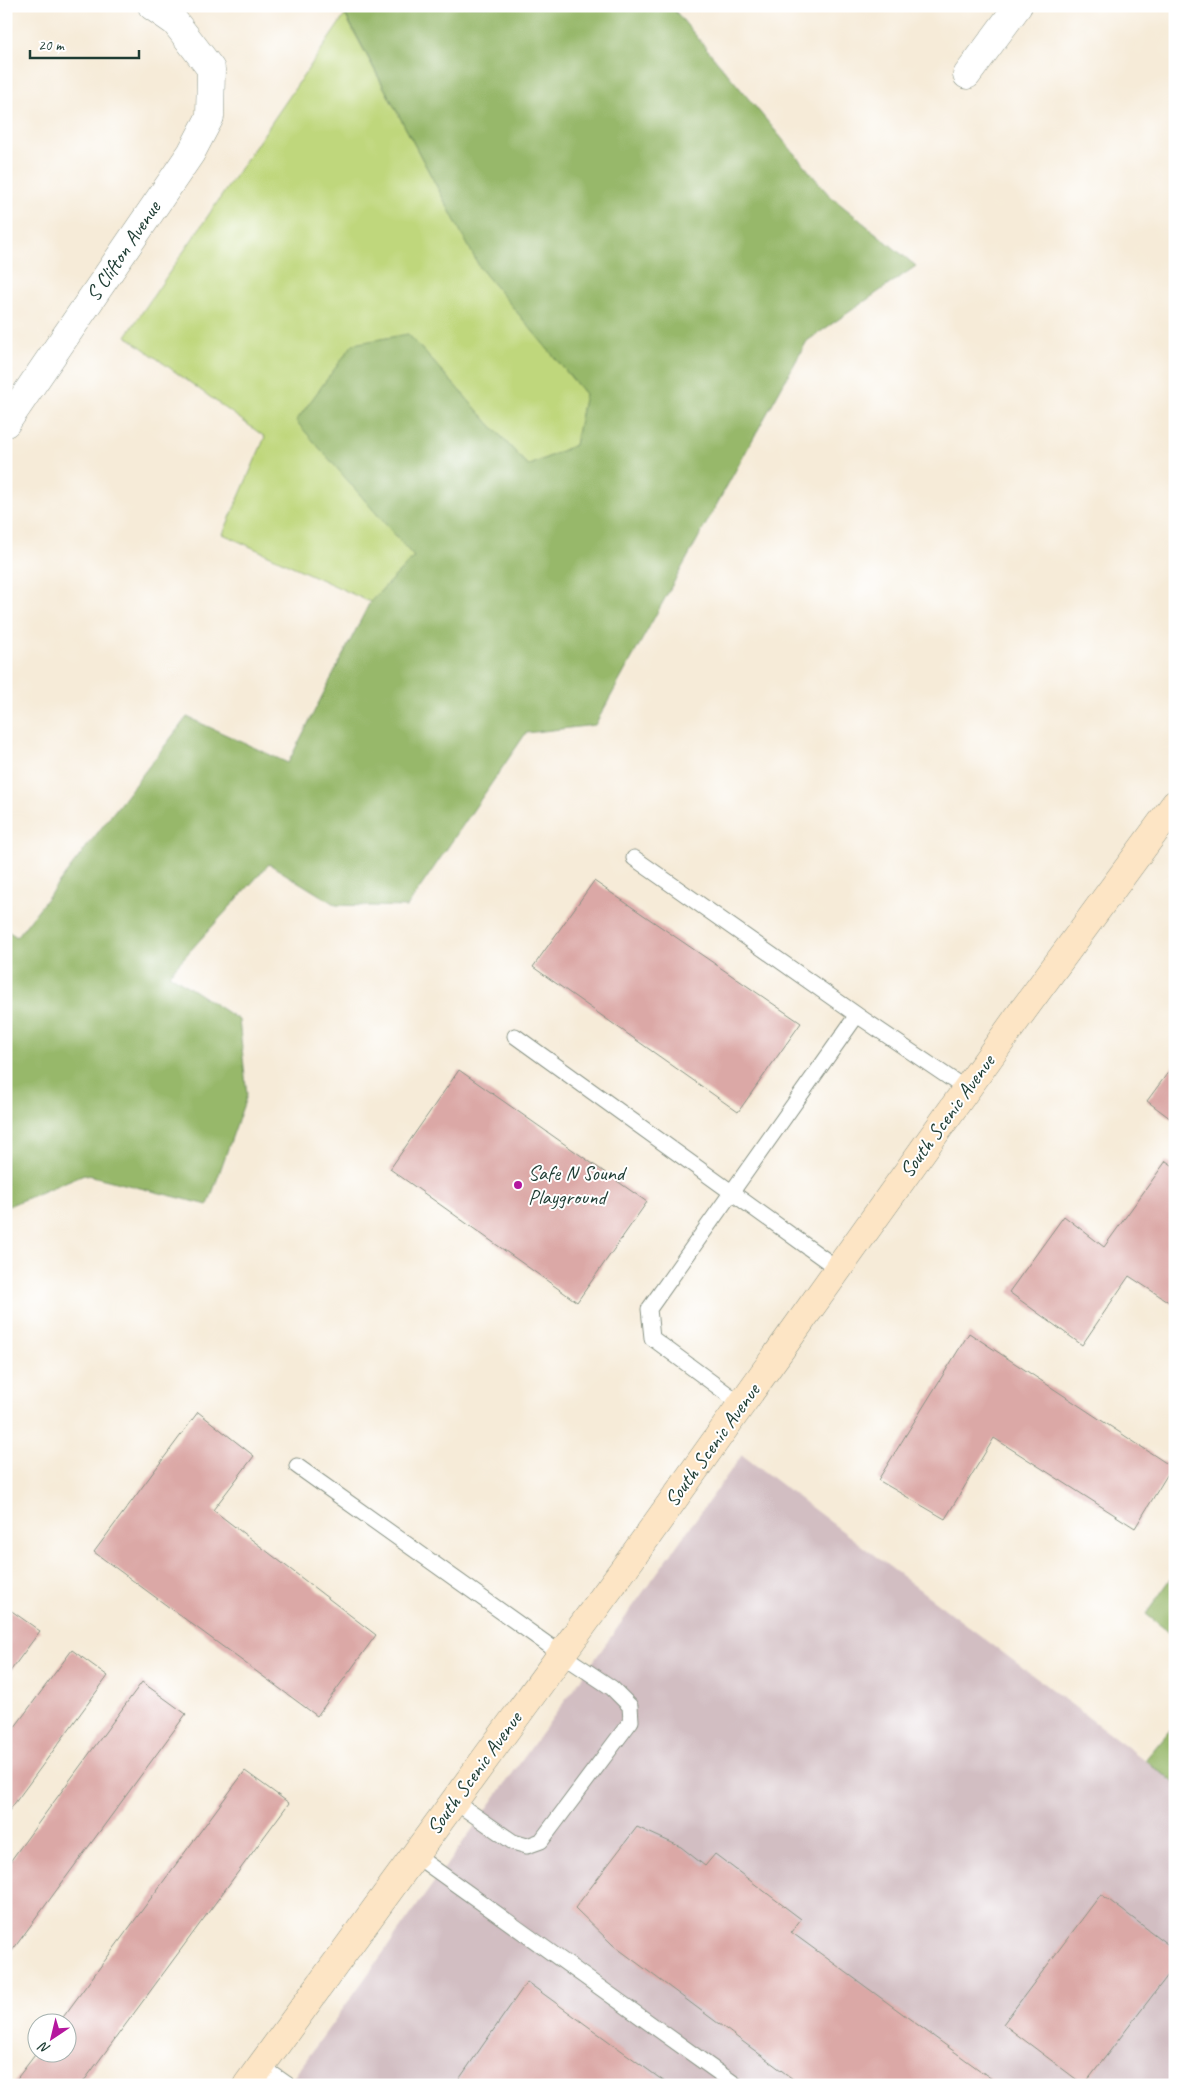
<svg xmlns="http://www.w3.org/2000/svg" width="1181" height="2091" font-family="Caveat,sans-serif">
  <rect width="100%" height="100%" fill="#fff"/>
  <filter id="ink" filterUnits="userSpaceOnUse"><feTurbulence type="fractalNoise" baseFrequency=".02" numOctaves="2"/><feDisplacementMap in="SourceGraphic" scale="10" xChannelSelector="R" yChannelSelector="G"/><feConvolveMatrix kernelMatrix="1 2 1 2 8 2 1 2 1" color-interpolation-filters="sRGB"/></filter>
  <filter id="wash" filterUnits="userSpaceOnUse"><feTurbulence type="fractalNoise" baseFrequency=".0096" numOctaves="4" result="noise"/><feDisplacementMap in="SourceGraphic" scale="20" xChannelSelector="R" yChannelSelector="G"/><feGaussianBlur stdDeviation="1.12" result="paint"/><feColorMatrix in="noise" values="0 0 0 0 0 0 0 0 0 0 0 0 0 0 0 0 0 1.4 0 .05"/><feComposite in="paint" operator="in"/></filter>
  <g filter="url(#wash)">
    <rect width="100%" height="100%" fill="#f6ebd8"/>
    <path fill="#d2bec2" d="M742 1455 1175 1783V2085H288Z"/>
    <path fill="#bfd77b" stroke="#6f8a58" d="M345 15 480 267 585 394 575 445 528 466 408 334 297 421 414 557 370 602 223 534 265 437 126 336Z"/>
    <path fill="#97b86b" stroke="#5b7a50" d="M341 6H671L829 195 916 266 807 341 595 725 526 733 407 907 336 905 269 864 169 974 239 1020 247 1095 208 1205 84 1174 6 1207V930L17 937 187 717 288 763 370 602 414 557 296 421 353 344 408 334 528 466 575 445 585 394 480 268Z
      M1175 1573V1637L1146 1614Z
      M1175 1724V1783L1145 1760Z"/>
    <g id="blocks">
      <path fill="#dba8a6" d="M594 881 801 1023 738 1112 533 967Z
        M1175 1063V1122L1147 1101Z
        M459 1070 647 1202 577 1302 390 1169Z
        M1166 1161 1175 1167V1306L1129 1276 1082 1345 1009 1292 1064 1216 1104 1247Z
        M969 1333 1172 1467 1135 1528 994 1438 945 1519 878 1480Z
        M198 1412 254 1456 213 1510 376 1635 317 1716 94 1552Z
        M6 1607 40 1631 6 1677Z
        M72 1650 108 1676 6 1815V1739Z
        M142 1682 186 1714 6 1959V1867Z
        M245 1771 289 1803 81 2085H12L38 2051V2054H68V2024H58Z
        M637 1827 681 1847 705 1866 715 1854 801 1919 791 1932 1000 2085H801L613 1945 575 1908Z
        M1101 1894 1175 1950V1966L1084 2085 1003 2024Z
        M527 1982 669 2085H455Z"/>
    </g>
  </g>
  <g filter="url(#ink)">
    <use href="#blocks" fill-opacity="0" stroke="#8a9486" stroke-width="1"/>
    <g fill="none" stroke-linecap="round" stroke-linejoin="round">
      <g stroke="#8a9486" stroke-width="17">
        <path id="service" d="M634 858 857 1015
          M515 1036 838 1269
          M741 1404 652 1338 649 1309 857 1015 966 1089
          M297 1466 561 1654 612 1688 630 1706 631 1721 541 1841 527 1846 513 1842 454 1801
          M415 1855 736 2085
          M261 2066 288 2085"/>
      </g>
      <g stroke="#8a9486" stroke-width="29">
        <path id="minor" d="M967 75 1018 6
          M6 423 191 153 210 117 211 69 175 22 152 6"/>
      </g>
      <g stroke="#8a9486" stroke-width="29">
        <path id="secondary" d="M247 2085 631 1559 1016 1020 1175 804"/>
      </g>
      <use href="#service" stroke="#fff" stroke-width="15"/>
      <use href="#minor" stroke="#fff" stroke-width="28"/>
      <use href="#secondary" stroke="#fde5c5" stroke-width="28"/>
    </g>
  </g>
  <circle fill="#b5179e" stroke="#fff" stroke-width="2" cx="518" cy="1185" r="5"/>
  <g text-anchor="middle" stroke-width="4" stroke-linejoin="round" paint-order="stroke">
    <g font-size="21" fill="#1f3d34" stroke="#fff">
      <text transform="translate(123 251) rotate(-56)" y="7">S Clifton Avenue</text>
      <text transform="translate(947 1116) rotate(-54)" y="7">South Scenic Avenue</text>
      <text transform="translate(712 1445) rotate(-54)" y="7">South Scenic Avenue</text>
      <text transform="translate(474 1773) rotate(-54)" y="7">South Scenic Avenue</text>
    </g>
    <g font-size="21" fill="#1f3d34" stroke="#fff" text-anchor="start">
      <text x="528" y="1180">Safe N Sound<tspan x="528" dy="24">Playground</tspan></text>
    </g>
  </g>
  <rect width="1181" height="2091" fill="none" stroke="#fff" stroke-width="25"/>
  <g transform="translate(52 2038) rotate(215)"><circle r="24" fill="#ffffff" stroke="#a5b1ae"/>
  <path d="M0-4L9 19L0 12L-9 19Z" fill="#b5179e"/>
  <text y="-8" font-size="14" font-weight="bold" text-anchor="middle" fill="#1f3d34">N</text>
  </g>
  <path d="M30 50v8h109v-8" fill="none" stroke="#1f3d34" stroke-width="2.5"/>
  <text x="38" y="50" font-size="15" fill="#1f3d34" stroke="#ffffff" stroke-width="4" paint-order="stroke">20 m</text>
</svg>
